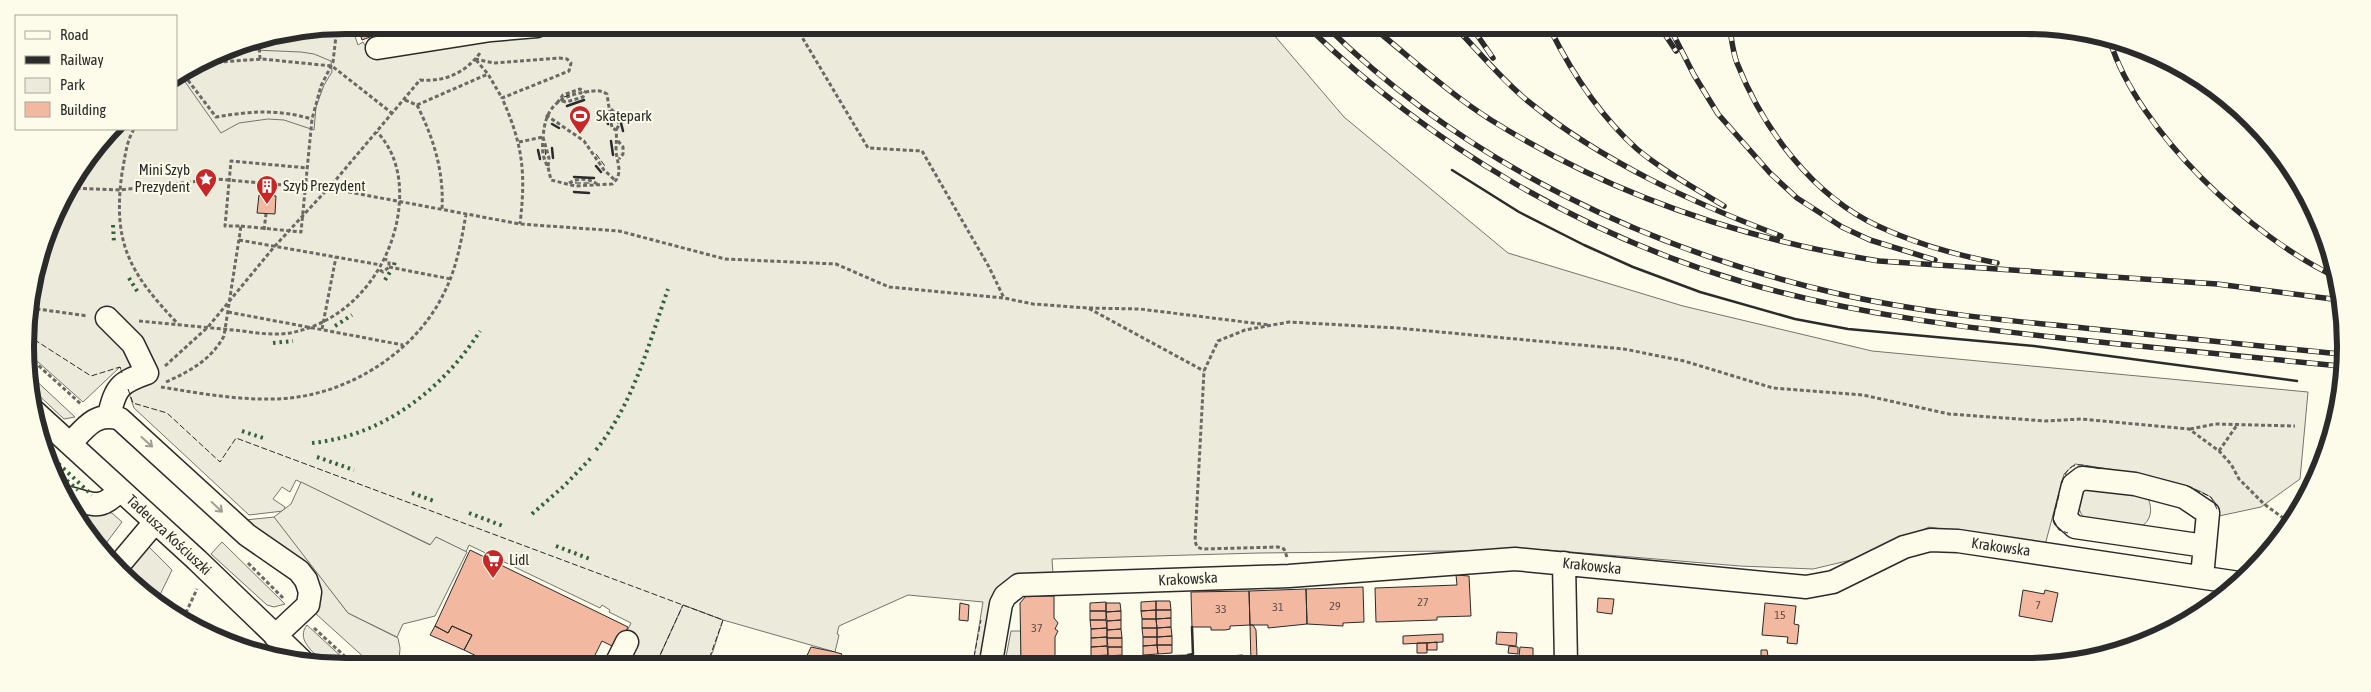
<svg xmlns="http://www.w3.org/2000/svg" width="2371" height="692" font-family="'Asap Condensed',sans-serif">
  <rect width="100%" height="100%" fill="#fdfbea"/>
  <path fill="#ecebdb" stroke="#74746e" d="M346 25H351L358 45 363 42 371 56 507 37 625 26 1268 28 1344 117 1508 253 1683 306 1872 351 2308 392 2300 479 2261 507 2219 516C2218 508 2216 501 2209 496 2186 480 2105 468 2075 464L2064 474 2045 545 1929 527 1868 556 1813 569 1740 566 1547 550 1258 553 1052 559 1053 574 1016 577 983 659 974 657 983 602 908 595 839 626 837 634 839 635 835 652 723 620 683 605 657 662H623L625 635 631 623 609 612 610 610 602 605 600 608 471 546 469 545 466 552 436 537 431 545 296 480 290 492 282 487 273 499 285 507 283 511 249 515 134 408 120 367 83 402 28 353 26 325 58 204 116 129H176V79L223 49Z
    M31 376 75 417 64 419 32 389Z
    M2091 484 2148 498C2153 510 2151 520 2141 527L2084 518C2074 505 2079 493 2091 484Z
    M87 510 112 513 122 522 101 550C86 536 83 530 87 510Z
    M275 517 348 613 398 638 400 648 399 661H368L315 613 318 605 245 520Z
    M222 542 285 604 274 607 267 605 211 554Z
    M148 546 172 570 157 601 165 604 164 609 124 572Z
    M307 625 346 661H322C312 651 296 639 307 625Z
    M1011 631H1021V661L1005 662Z"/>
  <path fill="#eceadb" stroke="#74746e" d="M254 50 301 52 314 54 331 61 332 72 324 85 316 107 314 130 284 120 268 119 239 123 221 133 181 76 213 59Z
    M301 482 430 545 436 537 467 552 435 616 403 624 397 637 348 613 274 517 291 504Z
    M683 605 723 620 713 651 708 662H657Z"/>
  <path fill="#f2b8a0" stroke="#2b2b2b" d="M357 25H402L362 40Z
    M259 195 276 196 275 214 257 213Z
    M470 550 628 627 618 649 602 641 592 661H487L464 650 472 635 452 626 448 633 435 626Z
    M1456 575 1469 576 1471 616 1437 617V620L1376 622 1375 588 1457 585Z
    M1363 587 1364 622 1343 623V626L1307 624 1306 589Z
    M1306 589 1307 624 1268 628V625H1250L1249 591Z
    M2023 590 2044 594 2045 590 2058 593 2052 622 2019 616Z
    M1249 591 1250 625 1230 626V629L1225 630H1211V627H1192L1191 592Z
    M1026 596H1054V618L1058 623 1055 629 1058 631 1055 637V659L1021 661 1020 603Z
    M1598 598 1614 599 1612 614 1597 612Z
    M1156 601H1170L1171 610H1156Z
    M1156 601V610L1141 611V602Z
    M1106 602V611H1090V603Z
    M960 603 969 605 968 621 959 620Z
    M1106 603H1120L1121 611 1106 612Z
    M1765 603 1796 606 1794 624 1799 625 1797 644 1787 643 1788 637 1762 635Z
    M1156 610V619H1142L1141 611Z
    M1156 610H1171V618L1156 619Z
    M1090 611H1106V620H1090Z
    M1121 611V620L1107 621 1106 612Z
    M1171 618V627L1157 628 1156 619Z
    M1142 619H1156L1157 628H1142Z
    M1090 620H1106L1107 628 1091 629Z
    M1121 620V629L1107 630V621Z
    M1250 625H1253L1256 630 1257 657 1299 656V663H1251Z
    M435 626 448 633 452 626 472 635 464 650 430 635Z
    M1171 627 1172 636 1157 637V628Z
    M1107 628V637L1091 638V629Z
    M1142 628H1157V637H1143Z
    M1121 629 1122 638H1107V630Z
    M1497 632 1517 633 1516 646 1496 644Z
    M1443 634V642L1403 644V636Z
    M1172 636V645H1157V637Z
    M1107 637V646L1091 647V638Z
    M1143 637H1157V645L1143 646Z
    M1107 638H1122V647H1108Z
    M1437 642V650H1427V643Z
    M1417 643H1427V653H1417Z
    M1157 645 1158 654 1143 655V646Z
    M1157 645H1172V653L1158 654Z
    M1107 646 1108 655 1091 656V647Z
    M1509 646 1518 647V654L1508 653Z
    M811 647 835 652 842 654 838 662H804Z
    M1108 647H1122V655L1108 656Z
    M1520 647 1533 648V656H1519Z
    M1761 650H1767L1768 656H1777L1776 662 1761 661Z
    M1188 655V663H1154L1153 656Z
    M1243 655 1244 663H1200V658Z
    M1116 656 1117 662H1103L1102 657Z"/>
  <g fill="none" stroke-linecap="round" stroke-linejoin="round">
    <g stroke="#2b2b2b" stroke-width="25">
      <path id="minor" d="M377 48 491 30 537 26
        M107 318 133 344 147 373C119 383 116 387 109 415
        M34 411 197 560 302 661
        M70 444C85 428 96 411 120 419L247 535 299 571 306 580 310 592 308 605 275 636
        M70 498C95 505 101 510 120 490
        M1564 563 1566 663
        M118 566 155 522
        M2202 577 2208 513 2184 497 2135 484 2082 478 2073 485 2065 518 2075 527 2205 546
        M617 662 627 642
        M991 662 1001 604 1005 596 1019 585 1289 576 1515 559 1806 587 1833 582 1904 547 1930 540 1958 541 2239 583"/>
    </g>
    <path stroke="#6a6964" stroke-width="3" stroke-dasharray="4 2.5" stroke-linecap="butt" d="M796 27 868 148 922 151 989 267 1004 298
      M259 42 260 59
      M475 59 494 63 559 58 567 59 571 63 569 71 502 98C523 145 526 173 520 224
      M476 60 488 74 502 98
      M184 75 216 117C252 111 276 109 312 119
      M176 81 184 75 220 62 262 59 332 66 393 114
      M405 100 417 105C434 139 444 172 442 209
      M562 101 566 102 583 97 585 93
      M557 103 563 95 580 89 585 92
      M417 105 488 74
      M611 109 617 115 619 125 616 130
      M546 115 584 141 604 170 616 181
      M134 129C126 142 125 158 122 173 112 245 131 274 178 324
      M543 137 549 158 548 167C542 157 542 149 543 138 545 109 556 97 585 92 595 91 598 89 607 94L612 128 616 130C617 138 616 143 616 151 617 163 624 175 612 184L575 186 551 180 548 167
      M618 141 623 147V154L619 159
      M519 142 543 137
      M569 183C578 178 589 178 597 184
      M70 188 120 190 217 179 338 190 520 224 619 231 725 259 836 264 889 287 1004 298 1033 304 1088 308 1204 371
      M241 226 301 232 312 119 321 86 333 62 337 27
      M264 230 266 214
      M239 240 381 265
      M389 267 451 279
      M380 270 383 272 389 267V261L385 259
      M30 308 88 316
      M1089 308 1140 309 1269 325
      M228 312 403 345
      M139 321C170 324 202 327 233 330 252 332 272 336 290 333 347 322 386 275 397 221 403 190 400 156 377 132
      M322 329 336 257
      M29 357 82 405
      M165 366 208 327 274 247 334 182 420 80C445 82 465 73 480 53
      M166 382C190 371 211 360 224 336L241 226H225L231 161 308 168
      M161 387C198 393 236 400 274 399 341 398 411 357 442 297 456 271 461 243 466 214
      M2190 429 2215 424 2295 426
      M2219 451 2237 425
      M1287 557 1284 549 1278 547 1202 549 1197 547 1195 541 1204 371 1218 341 1245 330 1289 322 1397 328 1624 349 1684 361 1773 388 1863 395 1949 414 2046 421 2081 419 2189 429 2219 451 2231 464 2239 479 2264 504 2290 523
      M248 563 284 599
      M150 597 158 598
      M167 612 169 608
      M183 619 197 589
      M314 628 350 661"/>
    <use href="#minor" stroke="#fdfbea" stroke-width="22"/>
    <g stroke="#2b2b2b" stroke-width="5.5">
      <path id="rail" d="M1309 28C1430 145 1582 235 1743 282 1856 315 1974 329 2090 341 2173 350 2256 358 2340 366
        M1328 28C1467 164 1647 249 1835 293 1916 312 2001 320 2084 328 2169 337 2255 345 2340 354
        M1375 29C1413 60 1450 94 1491 120 1609 194 1742 239 1879 261L2217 284 2340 300
        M1457 29C1480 53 1503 81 1529 102 1603 162 1693 203 1781 236
        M1473 29 1493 58
        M1550 29C1572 73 1600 116 1637 149 1663 171 1695 188 1724 206
        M1662 30 1676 51
        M1671 30 1694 75 1718 114 1770 173 1797 198 1842 227 1870 240 1935 260
        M1730 30C1732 41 1733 53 1737 63 1763 129 1813 196 1878 226 1916 244 1956 255 1997 263
        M2110 41C2138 132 2252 238 2338 278"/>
    </g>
    <use href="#rail" stroke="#fdfbea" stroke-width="4" stroke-dasharray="11" stroke-linecap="butt"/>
    <path stroke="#34623c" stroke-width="4" stroke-dasharray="2.5 4" stroke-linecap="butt" d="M113 225 114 243
      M394 265 395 261
      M129 278 139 294
      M385 280 390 272
      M335 326 352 315
      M273 343 293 341
      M242 431 266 439
      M312 443C383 436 443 389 480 331
      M596 450C634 402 648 346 668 289
      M49 455 92 495
      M317 457 354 470
      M57 472 78 490
      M412 493 434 501
      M469 513 503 526
      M532 514 564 486 591 458
      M556 546 590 559"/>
    <path stroke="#2b2b2b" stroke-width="1" stroke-dasharray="6 2.5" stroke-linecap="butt" d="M564 97 572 94
      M545 149 546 158
      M596 154 605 166
      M575 183H590
      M27 335 91 376 120 367 122 373
      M128 389 133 403 167 413 220 462 236 438 723 620 708 662
      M2062 483C2069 458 2081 465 2101 469
      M2187 486 2211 497 2218 511
      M2059 495 2053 519 2059 530 2068 533
      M974 657 981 620
      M1055 659 1102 657
      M657 662 683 605"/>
    <path stroke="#2b2b2b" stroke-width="2.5" d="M567 106 584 100
      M604 110 608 124
      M619 115 623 131
      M552 124 559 128
      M611 141 613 155
      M552 148 553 158
      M538 150 540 159
      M596 166 601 172
      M1452 170 1519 212 1584 245 1633 267 1700 292 1795 319 1848 329 2034 346 2297 381
      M574 177 594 178
      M574 192 589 193
      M173 615 176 608
      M1188 655 1193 654 1192 627"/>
  </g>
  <defs><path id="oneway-shaft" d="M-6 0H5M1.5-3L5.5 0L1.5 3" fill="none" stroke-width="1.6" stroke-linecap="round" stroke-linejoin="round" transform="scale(1.25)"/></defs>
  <g stroke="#9e9d94">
    <use href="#oneway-shaft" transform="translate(147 442) rotate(42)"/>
    <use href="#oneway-shaft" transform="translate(217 507) rotate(43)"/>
  </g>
  <defs>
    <g id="stadium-pin" transform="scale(1.125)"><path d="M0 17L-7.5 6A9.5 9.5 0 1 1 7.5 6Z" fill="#c62828" stroke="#fdfbea"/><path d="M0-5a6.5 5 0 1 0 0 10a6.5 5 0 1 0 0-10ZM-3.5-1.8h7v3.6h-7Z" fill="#fff"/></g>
    <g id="sight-pin" transform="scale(1.125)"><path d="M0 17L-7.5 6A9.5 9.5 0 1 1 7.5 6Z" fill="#c62828" stroke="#fdfbea"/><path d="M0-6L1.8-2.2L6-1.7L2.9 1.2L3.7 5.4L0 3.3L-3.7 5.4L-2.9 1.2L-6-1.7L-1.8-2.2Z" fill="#fff"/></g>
    <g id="building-pin" transform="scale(1.125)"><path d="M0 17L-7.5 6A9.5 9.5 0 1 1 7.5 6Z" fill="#c62828" stroke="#fdfbea"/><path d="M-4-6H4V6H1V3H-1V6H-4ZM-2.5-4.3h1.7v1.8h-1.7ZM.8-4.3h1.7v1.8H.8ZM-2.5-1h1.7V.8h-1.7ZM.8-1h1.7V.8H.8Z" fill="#fff"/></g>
    <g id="supermarket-pin" transform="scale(1.125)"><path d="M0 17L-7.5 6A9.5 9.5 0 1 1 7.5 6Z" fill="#c62828" stroke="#fdfbea"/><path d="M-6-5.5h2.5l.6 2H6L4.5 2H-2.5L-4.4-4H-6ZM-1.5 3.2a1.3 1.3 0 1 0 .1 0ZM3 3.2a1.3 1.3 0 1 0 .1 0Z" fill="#fff"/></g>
  </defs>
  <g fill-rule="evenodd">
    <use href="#stadium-pin" x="580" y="116"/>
    <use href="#sight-pin" x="206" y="179"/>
    <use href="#building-pin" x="267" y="186"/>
    <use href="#supermarket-pin" x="493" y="560"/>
  </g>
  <g text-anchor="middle" stroke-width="4" stroke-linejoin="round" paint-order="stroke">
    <g font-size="12" fill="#5d4e48">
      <text x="1423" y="606">27</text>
      <text x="2038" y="609">7</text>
      <text x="1335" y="610">29</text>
      <text x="1278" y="611">31</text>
      <text x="1221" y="613">33</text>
      <text x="1780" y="619">15</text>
      <text x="1037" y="632">37</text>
    </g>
    <g font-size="15" fill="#2b2b2b" stroke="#fdfbea" text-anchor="start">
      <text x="596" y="121">Skatepark</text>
      <text x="190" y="175" text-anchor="end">Mini Szyb<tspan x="190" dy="17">Prezydent</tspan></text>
      <text x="283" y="191">Szyb Prezydent</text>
      <text x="509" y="565">Lidl</text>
    </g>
    <g font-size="15" fill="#2b2b2b" stroke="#fdfbea">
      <text transform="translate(169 535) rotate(43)" y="5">Tadeusza Kościuszki</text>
      <text transform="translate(2001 547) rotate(8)" y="5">Krakowska</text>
      <text transform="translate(1592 566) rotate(6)" y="5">Krakowska</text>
      <text transform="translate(1188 579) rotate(-3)" y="5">Krakowska</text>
    </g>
  </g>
  <path d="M0 0H2371V692H0ZM346 34H2025A312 312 0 0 1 2337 346V346A312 312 0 0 1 2025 658H346A312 312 0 0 1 34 346V346A312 312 0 0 1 346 34Z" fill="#fdfbea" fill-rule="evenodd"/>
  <path fill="none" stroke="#2b2b2b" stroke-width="6" d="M346 34H2025A312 312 0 0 1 2337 346V346A312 312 0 0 1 2025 658H346A312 312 0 0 1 34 346V346A312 312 0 0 1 346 34Z"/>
  <rect x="15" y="15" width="162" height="115" fill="#fdfbea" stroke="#a9a89e"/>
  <rect x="25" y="31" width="25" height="8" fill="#fdfbea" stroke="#a9a89e"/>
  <text x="60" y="40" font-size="15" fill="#2b2b2b">Road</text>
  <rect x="25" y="56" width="25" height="8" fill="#2b2b2b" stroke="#a9a89e"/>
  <text x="60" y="65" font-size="15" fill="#2b2b2b">Railway</text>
  <rect x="25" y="78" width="25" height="15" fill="#ecebdb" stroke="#a9a89e"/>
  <text x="60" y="90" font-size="15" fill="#2b2b2b">Park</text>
  <rect x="25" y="102" width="25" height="15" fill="#f2b8a0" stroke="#a9a89e"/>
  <text x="60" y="115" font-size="15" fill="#2b2b2b">Building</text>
</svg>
